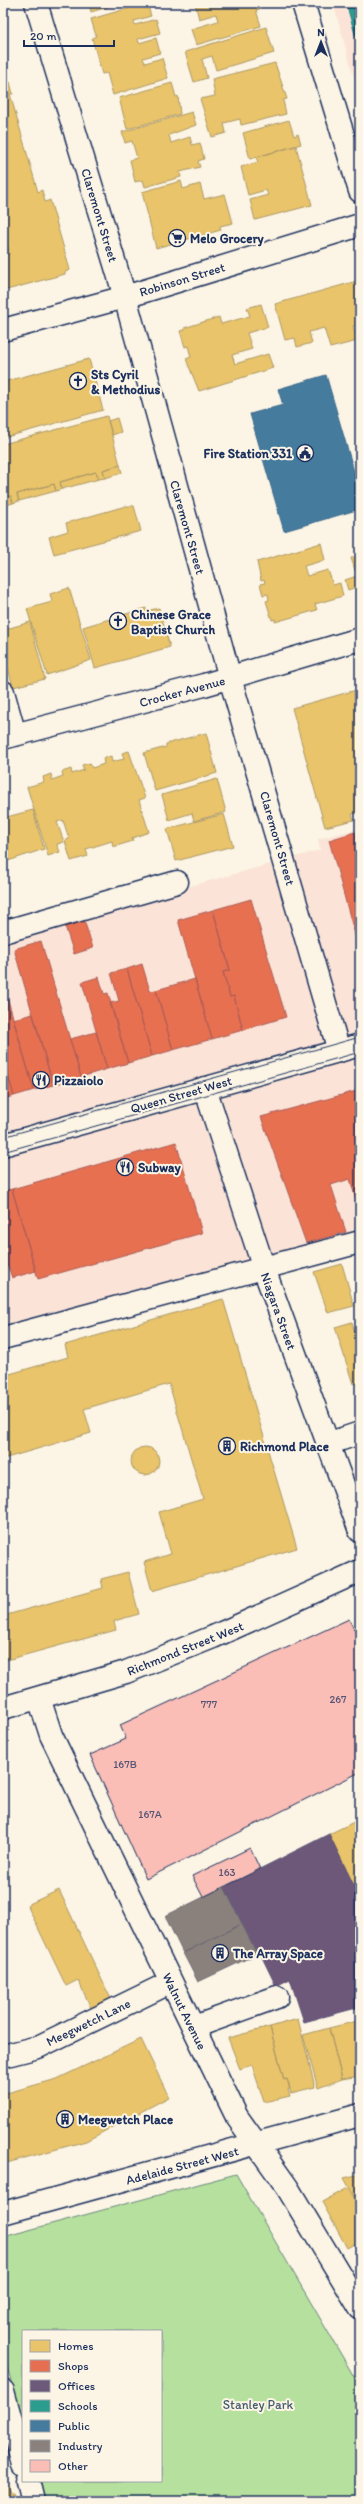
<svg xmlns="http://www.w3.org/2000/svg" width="363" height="2504" font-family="Itim,sans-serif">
  <rect width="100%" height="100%" fill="#fcf5e5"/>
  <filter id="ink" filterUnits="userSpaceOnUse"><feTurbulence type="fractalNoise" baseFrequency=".025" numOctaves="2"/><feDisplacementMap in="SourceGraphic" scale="8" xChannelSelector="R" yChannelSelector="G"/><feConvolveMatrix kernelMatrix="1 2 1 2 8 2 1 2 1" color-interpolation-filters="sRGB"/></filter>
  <g filter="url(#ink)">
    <path fill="#fbe4d7" d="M333 3H360V99Z
      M360 828V1247L3 1350V938L320 850 318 839Z"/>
    <path fill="#b6e09d" stroke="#68887e" d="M236 2174 360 2387V2501H45L40 2481H161V2331H23V2423L3 2353V2237Z"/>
    <path fill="#e9c46a" stroke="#ab9766" d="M89 3H121L91 12Z
      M147 3 151 16 134 21 135 25 156 19 160 33 138 39 139 43 156 38 160 53 143 58 145 63 162 58 168 78 113 95 107 73 102 74 92 38 96 36 91 19Z
      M195 3H258L260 9 256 10 261 26 196 45 191 29 218 21 216 14 199 19Z
      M266 27 274 53 216 70 212 56 202 59 207 78 194 82 185 52Z
      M275 63 287 99 283 100 286 114 241 125 240 119 224 123 226 133 212 137 200 99 215 96 212 79Z
      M3 74 6 83 10 82 13 94H10L38 192 42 190 45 202 50 200 70 270 65 272V274L3 291V256L9 254 8 247 3 249Z
      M172 83 176 97 178 96 180 114 127 129 119 98Z
      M192 112 196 125 169 135 171 143 190 137 192 145 200 143 204 159 198 161 200 167 180 172 181 177 145 187 143 180 135 182 130 160 137 158 132 141 125 143 122 132Z
      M289 120 294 136 298 134 301 144 250 159 243 133Z
      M296 146 312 205 255 220 250 200 268 195 266 190 248 195 241 167 258 162 256 157Z
      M181 181 183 189 200 184 204 199 225 194 233 223 220 226 221 230 156 248 142 192Z
      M357 281 360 292V325L353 326 357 341 330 348 324 328 309 332 312 343 297 347 295 338 285 340 275 304Z
      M261 304 268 327 247 333 252 349 232 355 235 364 268 354 273 368 199 391 186 359 191 357 188 346 185 347 180 331 185 330 184 328 219 317 221 324 250 316 247 308Z
      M89 359 103 410 3 438V382Z
      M107 416 120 465 103 470 105 478 99 479 96 472 60 482 62 489 56 491 54 484 17 494 19 501 13 503 11 496 3 498V444Z
      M117 418 121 432 112 435 108 421Z
      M120 465 122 473 105 478 103 470Z
      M96 472 99 479 62 489 60 482Z
      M54 484 56 491 19 501 17 494Z
      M11 496 13 503 3 506V498Z
      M126 506H134L141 531 54 554 49 537 68 531 66 523Z
      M321 543 325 560 304 566 307 576 328 570 333 585 340 583 343 596 315 604 317 610 275 622V619L272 620 266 601 269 600 268 594 263 595 260 584 265 583 264 580 261 581 257 562Z
      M360 556V588L359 586 348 590 345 580 357 576 351 558Z
      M69 588 91 660 47 675 27 609 52 602 50 594Z
      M146 608V611L159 608 170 647 95 668 83 627Z
      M30 622 45 679 13 687 3 649V630Z
      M360 689V818L359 813 352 814 354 820 325 827 292 708Z
      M206 733 217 773 155 791 144 753 166 747V744Z
      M129 751 145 798 139 800 149 832 132 838 133 841 113 847 112 841 86 849 88 856 71 861 65 841 69 839 63 820 57 822 64 842 57 844 60 852 48 856 27 787 44 782 43 777 51 774 52 780 63 776 62 772 71 769 72 774 84 770 82 765 90 763 92 768 104 764 103 759 111 756 112 762 124 759 122 753Z
      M217 779 226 812 194 821 192 813 169 820 162 795Z
      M33 810 44 849 5 862 3 854V818Z
      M224 814 233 846 176 861 167 829Z
      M342 1264 354 1306 328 1313 314 1272Z
      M223 1299 297 1548 152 1591 144 1562 171 1554 159 1512 203 1499 169 1384 84 1409 91 1433 3 1459V1376L68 1357 65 1345Z
      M352 1322 357 1341 360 1340V1389L358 1382 353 1384 335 1327Z
      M131 1461a14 14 0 1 1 28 0a14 14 0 1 1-28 0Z
      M128 1572 139 1614 114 1621 116 1630 3 1661V1616L103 1588 101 1579Z
      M360 1819V1898L329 1834Z
      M59 1890 111 1999 91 2008 78 1980 66 1986 27 1905Z
      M298 2019 315 2087 291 2093 287 2079 284 2080 270 2027Z
      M357 2021 360 2031V2076L342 2079 329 2028Z
      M270 2027 284 2080 287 2079 290 2089H288L290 2096 264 2102 252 2065 240 2069 228 2038Z
      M329 2028 342 2079 318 2088 303 2035Z
      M141 2039 169 2097 86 2141 3 2164V2094L57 2079Z
      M360 2174V2207L344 2178Z
      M348 2188 360 2210V2241L347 2248 322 2202Z
      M360 2254V2266L355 2257Z
      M3 2473 10 2493H13L15 2501H3Z"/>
    <path fill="#e76f51" stroke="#aa5c55" d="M355 832 360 849V954L329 840Z
      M251 899 286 1017 243 1030 234 996 230 997 223 972 230 970 213 910Z
      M213 910 230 970 223 972 230 997 234 996 243 1030 212 1039 178 920Z
      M84 920 93 948 74 954 65 926Z
      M41 941 81 1077 53 1085 14 949Z
      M142 964 150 991 156 990 173 1050 152 1056 127 969Z
      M127 969 152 1056 128 1063 110 1003 119 1001 111 973Z
      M99 977 104 994 108 993 128 1063 107 1069 82 982Z
      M195 979 212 1039 173 1050 156 990Z
      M8 1000 34 1090 14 1096 3 1058V1001Z
      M33 1014 53 1085 34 1090 13 1019Z
      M96 1032 107 1069 81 1077 70 1039Z
      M3 1058 14 1096 3 1099Z
      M360 1090V1214L350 1179 331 1185 346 1232 306 1243 261 1117Z
      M176 1142 202 1233 38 1279 12 1189Z
      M12 1189 36 1271 12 1278 8 1266 3 1267V1191Z"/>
    <path fill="#6d597a" stroke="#544c72" d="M329 1834 360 1898V2007L304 2022 290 1979 276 1986 260 1953 257 1954 224 1887Z"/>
    <path fill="#2a9d8f" stroke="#267c80" d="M346 3H360V51Z"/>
    <path fill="#457b9d" stroke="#38648a" d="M326 375 360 492V509L284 531 250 414 283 405 278 389Z"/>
    <path fill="#8a817c" stroke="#696873" d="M224 1887 242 1924 183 1953 165 1916Z
      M242 1924 257 1954 198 1982 183 1953Z"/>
    <path fill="#fabeb6" stroke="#1b2f5e" d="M349 1619 360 1642V1772L146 1879 90 1755 126 1739 120 1725Z
      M250 1848 260 1869 203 1897 192 1876Z"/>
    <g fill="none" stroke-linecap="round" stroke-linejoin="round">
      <g stroke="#1b2f5e" stroke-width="25">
        <path id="minor" d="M36 3 125 297 230 678 339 1051
          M303 3 360 191
          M3 330 125 297 360 225
          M3 692 15 735
          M3 738 204 685 360 639
          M3 932 177 882
          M205 1088 264 1269 360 1531
          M3 1338 360 1242
          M327 1444 360 1433
          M39 1698 51 1735 237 2117 287 2187 360 2308
          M3 1708 126 1672 213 1637 360 1571
          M194 2027 277 1997
          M3 2056 38 2047 171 1982
          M3 2213 360 2115
          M3 2391 23 2464
          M28 2481 33 2501"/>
      </g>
      <g stroke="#1b2f5e" stroke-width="25">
        <path id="major" d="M3 1145 360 1045"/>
      </g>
      <use href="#minor" stroke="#fcf5e5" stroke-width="22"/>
      <use href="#major" stroke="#fcf5e5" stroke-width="22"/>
      <path stroke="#1b2f5e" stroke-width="1" d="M3 1137 360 1037
        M3 1152 360 1052"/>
    </g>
  </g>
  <defs>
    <g id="supermarket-ring" transform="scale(0.9)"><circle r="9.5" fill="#fcf5e5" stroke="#1b2f5e" stroke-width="1.5"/><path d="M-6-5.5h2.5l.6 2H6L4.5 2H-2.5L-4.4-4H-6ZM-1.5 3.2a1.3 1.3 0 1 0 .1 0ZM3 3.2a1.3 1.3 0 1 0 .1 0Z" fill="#1b2f5e"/></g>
    <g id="church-ring" transform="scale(0.9)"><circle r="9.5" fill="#fcf5e5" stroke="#1b2f5e" stroke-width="1.5"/><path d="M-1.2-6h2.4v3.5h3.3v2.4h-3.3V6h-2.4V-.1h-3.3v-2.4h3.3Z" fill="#1b2f5e"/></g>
    <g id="civic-ring" transform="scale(0.9)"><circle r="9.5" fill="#fcf5e5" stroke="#1b2f5e" stroke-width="1.5"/><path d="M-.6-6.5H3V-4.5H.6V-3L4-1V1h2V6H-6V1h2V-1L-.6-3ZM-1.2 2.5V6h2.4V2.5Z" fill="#1b2f5e"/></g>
    <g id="restaurant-ring" transform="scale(0.9)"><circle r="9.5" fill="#fcf5e5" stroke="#1b2f5e" stroke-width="1.5"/><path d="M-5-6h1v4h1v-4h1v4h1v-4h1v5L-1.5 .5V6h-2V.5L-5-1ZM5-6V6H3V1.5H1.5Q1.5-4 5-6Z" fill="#1b2f5e"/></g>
    <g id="building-ring" transform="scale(0.9)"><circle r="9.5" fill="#fcf5e5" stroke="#1b2f5e" stroke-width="1.5"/><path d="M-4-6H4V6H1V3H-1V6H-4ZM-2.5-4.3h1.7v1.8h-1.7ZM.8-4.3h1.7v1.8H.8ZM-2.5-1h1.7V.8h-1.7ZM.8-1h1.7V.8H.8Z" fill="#1b2f5e"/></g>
  </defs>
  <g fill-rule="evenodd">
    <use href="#supermarket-ring" x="177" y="238"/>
    <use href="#church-ring" x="78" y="381"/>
    <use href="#civic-ring" x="305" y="453"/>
    <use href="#church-ring" x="118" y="621"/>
    <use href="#restaurant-ring" x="41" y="1080"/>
    <use href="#restaurant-ring" x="125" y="1167"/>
    <use href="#building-ring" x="227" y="1446"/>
    <use href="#building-ring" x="220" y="1953"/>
    <use href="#building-ring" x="65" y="2119"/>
  </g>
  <g text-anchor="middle" stroke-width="4" stroke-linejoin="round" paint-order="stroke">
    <g font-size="11" fill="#535374">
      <text x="338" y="1703">267</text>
      <text x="209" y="1708">777</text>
      <text x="125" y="1768">167B</text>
      <text x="150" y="1818">167A</text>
      <text x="227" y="1876">163</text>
    </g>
    <g font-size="13" fill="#1b2f5e" stroke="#fcf5e5">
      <text transform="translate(100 215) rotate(73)" y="5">Claremont Street</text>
      <text transform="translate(182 279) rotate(-17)" y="5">Robinson Street</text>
      <text transform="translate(188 527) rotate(74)" y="5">Claremont Street</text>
      <text transform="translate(182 691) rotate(-15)" y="5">Crocker Avenue</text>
      <text transform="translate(278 838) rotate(74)" y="5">Claremont Street</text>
      <text transform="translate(181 1094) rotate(-16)" y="5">Queen Street West</text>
      <text transform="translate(279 1311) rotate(70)" y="5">Niagara Street</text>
      <text transform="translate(185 1648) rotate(-22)" y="5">Richmond Street West</text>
      <text transform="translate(185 2011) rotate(64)" y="5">Walnut Avenue</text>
      <text transform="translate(88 2022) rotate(-26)" y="5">Meegwetch Lane</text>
      <text transform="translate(182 2165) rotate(-15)" y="5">Adelaide Street West</text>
    </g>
    <g font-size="13" font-weight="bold" fill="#1b2f5e" stroke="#fcf5e5" text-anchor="start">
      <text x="190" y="243">Melo Grocery</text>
      <text x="91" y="379">Sts Cyril<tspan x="91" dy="15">&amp; Methodius</tspan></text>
      <text x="292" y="458" text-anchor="end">Fire Station 331</text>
      <text x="131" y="619">Chinese Grace<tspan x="131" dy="15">Baptist Church</tspan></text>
      <text x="54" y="1085">Pizzaiolo</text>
      <text x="138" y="1172">Subway</text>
      <text x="240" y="1451">Richmond Place</text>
      <text x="233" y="1958">The Array Space</text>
      <text x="78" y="2124">Meegwetch Place</text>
    </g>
    <g font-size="13" fill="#425b6e" stroke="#fcf5e5">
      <text x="258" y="2409">Stanley Park</text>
    </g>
  </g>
  <rect width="363" height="2504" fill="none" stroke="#fcf5e5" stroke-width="16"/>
  <rect x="8" y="8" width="347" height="2488" fill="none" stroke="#1b2f5e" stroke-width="1.5" filter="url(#ink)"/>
  <rect x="22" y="2330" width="140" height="152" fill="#fcf5e5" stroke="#a2a6af"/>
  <rect x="30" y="2340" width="20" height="12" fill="#e9c46a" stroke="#a2a6af"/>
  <text x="58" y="2350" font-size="12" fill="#1b2f5e">Homes</text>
  <rect x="30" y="2360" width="20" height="12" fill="#e76f51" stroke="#a2a6af"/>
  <text x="58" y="2370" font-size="12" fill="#1b2f5e">Shops</text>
  <rect x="30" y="2380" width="20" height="12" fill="#6d597a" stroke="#a2a6af"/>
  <text x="58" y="2390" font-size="12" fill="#1b2f5e">Offices</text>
  <rect x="30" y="2400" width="20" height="12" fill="#2a9d8f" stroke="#a2a6af"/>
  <text x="58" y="2410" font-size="12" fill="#1b2f5e">Schools</text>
  <rect x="30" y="2420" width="20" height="12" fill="#457b9d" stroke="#a2a6af"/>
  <text x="58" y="2430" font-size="12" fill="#1b2f5e">Public</text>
  <rect x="30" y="2440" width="20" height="12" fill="#8a817c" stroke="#a2a6af"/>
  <text x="58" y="2450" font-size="12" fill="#1b2f5e">Industry</text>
  <rect x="30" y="2460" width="20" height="12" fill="#fabeb6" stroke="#a2a6af"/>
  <text x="58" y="2470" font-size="12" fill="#1b2f5e">Other</text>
  <g transform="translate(321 42)" stroke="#fcf5e5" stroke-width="3" paint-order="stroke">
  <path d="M0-3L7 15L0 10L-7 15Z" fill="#1b2f5e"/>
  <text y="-6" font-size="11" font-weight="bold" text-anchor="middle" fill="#1b2f5e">N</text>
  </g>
  <path d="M24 40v6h90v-6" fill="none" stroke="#1b2f5e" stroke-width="2"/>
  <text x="30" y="40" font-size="12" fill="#1b2f5e" stroke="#fcf5e5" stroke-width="3" paint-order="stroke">20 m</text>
</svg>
